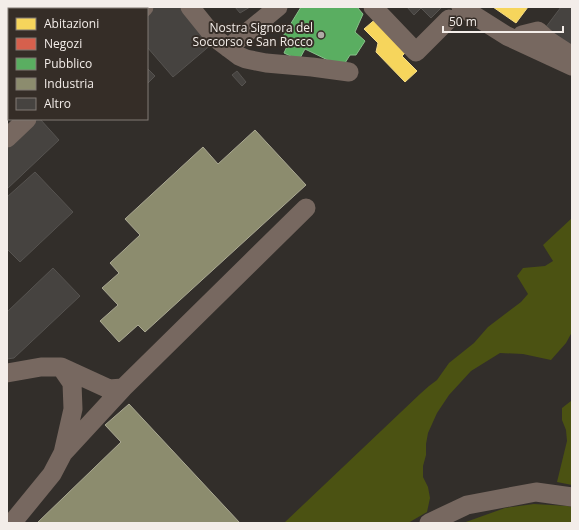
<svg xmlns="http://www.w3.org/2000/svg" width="579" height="530" font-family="'Open Sans',sans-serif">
  <rect width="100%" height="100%" fill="#322e2a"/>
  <path fill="#4b5212" d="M572 218V332L566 343 551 360 523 354 500 353 471 371 449 395 437 413 428 433 426 444V455L423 466V477L428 487 430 498 427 512 408 523H284L420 394 429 386 437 380 449 363 474 343 488 327 521 302 528 294 517 276 523 268 545 266 553 261 543 245Z
    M571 401H572V485L557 482 567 441 566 430 562 420V408Z
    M534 504 567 506 572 507V523H463L505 508Z"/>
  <path fill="#f6d55c" stroke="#f5dc86" d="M493 7H528L516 23Z
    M378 17 408 50 402 56 417 71 405 82 376 52 378 43 364 29Z"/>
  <path fill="#d6604d" stroke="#df8a7c" d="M45 7H122L120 9H43Z
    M9 86V119L7 121V88Z"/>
  <path fill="#5aae61" stroke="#88c18a" d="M301 7H357L363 14 355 32 365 41 356 55H350L345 63H334L305 49 299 60 284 53 289 42 282 38Z"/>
  <path fill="#8c8c6e" stroke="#aba993" d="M255 130 306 185 145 332 138 325 119 342 100 321 118 305 102 288 119 273 110 263 140 235 125 219 203 147 218 164Z
    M129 404 240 523H37L121 442 105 425Z"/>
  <path fill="#464340" stroke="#565350" d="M151 7H183L213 43 173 77 147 47V10Z
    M235 7H250L240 13Z
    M407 7H442L431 18 421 8 414 15Z
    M561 7H572V47L546 27Z
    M7 47 9 49V63L7 65Z
    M147 68 155 76 147 84Z
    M237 71 246 82 242 86 232 75Z
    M37 119H40L59 140 7 189V147Z
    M35 172 73 212 20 262 7 249V197Z
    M53 268 80 296 14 358 7 359V312Z"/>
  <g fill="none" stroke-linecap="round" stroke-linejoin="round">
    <path stroke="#776860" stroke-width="19" d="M190 7 215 38 239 56 246 59 266 63 312 67 349 72
      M373 7 416 52 449 19
      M461 7 507 36 572 66
      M142 9 144 7
      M522 35 538 31 549 41 572 56
      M228 48 278 7
      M7 138 27 119
      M7 373 41 367H61L109 389 123 388 306 208
      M64 452 123 388
      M12 523 52 474 63 453 73 409 72 383 61 367
      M429 523 467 505 536 492 572 497"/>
  </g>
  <circle fill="#afaaa6" stroke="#352d27" stroke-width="1.5" cx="321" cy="35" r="4"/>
  <g text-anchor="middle" stroke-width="4" stroke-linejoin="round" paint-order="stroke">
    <g font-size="12" fill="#f3ede9" stroke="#352d27" text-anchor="end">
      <text x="313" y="32">Nostra Signora del<tspan x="313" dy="14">Soccorso e San Rocco</tspan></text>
    </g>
  </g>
  <rect width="579" height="530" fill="none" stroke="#f3ede9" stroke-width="16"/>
  <rect x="8" y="8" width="140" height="112" fill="#352d27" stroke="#817a75"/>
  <rect x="16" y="18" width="20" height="12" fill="#f6d55c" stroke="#817a75"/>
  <text x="44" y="28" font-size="12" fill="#f3ede9">Abitazioni</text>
  <rect x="16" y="38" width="20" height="12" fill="#d6604d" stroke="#817a75"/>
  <text x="44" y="48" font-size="12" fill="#f3ede9">Negozi</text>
  <rect x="16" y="58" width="20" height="12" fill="#5aae61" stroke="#817a75"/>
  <text x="44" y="68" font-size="12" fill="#f3ede9">Pubblico</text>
  <rect x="16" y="78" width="20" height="12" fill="#8c8c6e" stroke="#817a75"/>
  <text x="44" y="88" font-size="12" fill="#f3ede9">Industria</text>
  <rect x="16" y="98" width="20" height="12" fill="#464340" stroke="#817a75"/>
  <text x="44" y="108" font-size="12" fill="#f3ede9">Altro</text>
  <path d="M443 26v6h120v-6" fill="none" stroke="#f3ede9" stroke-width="2"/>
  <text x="449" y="26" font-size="12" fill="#f3ede9" stroke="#352d27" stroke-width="3" paint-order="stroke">50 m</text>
</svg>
